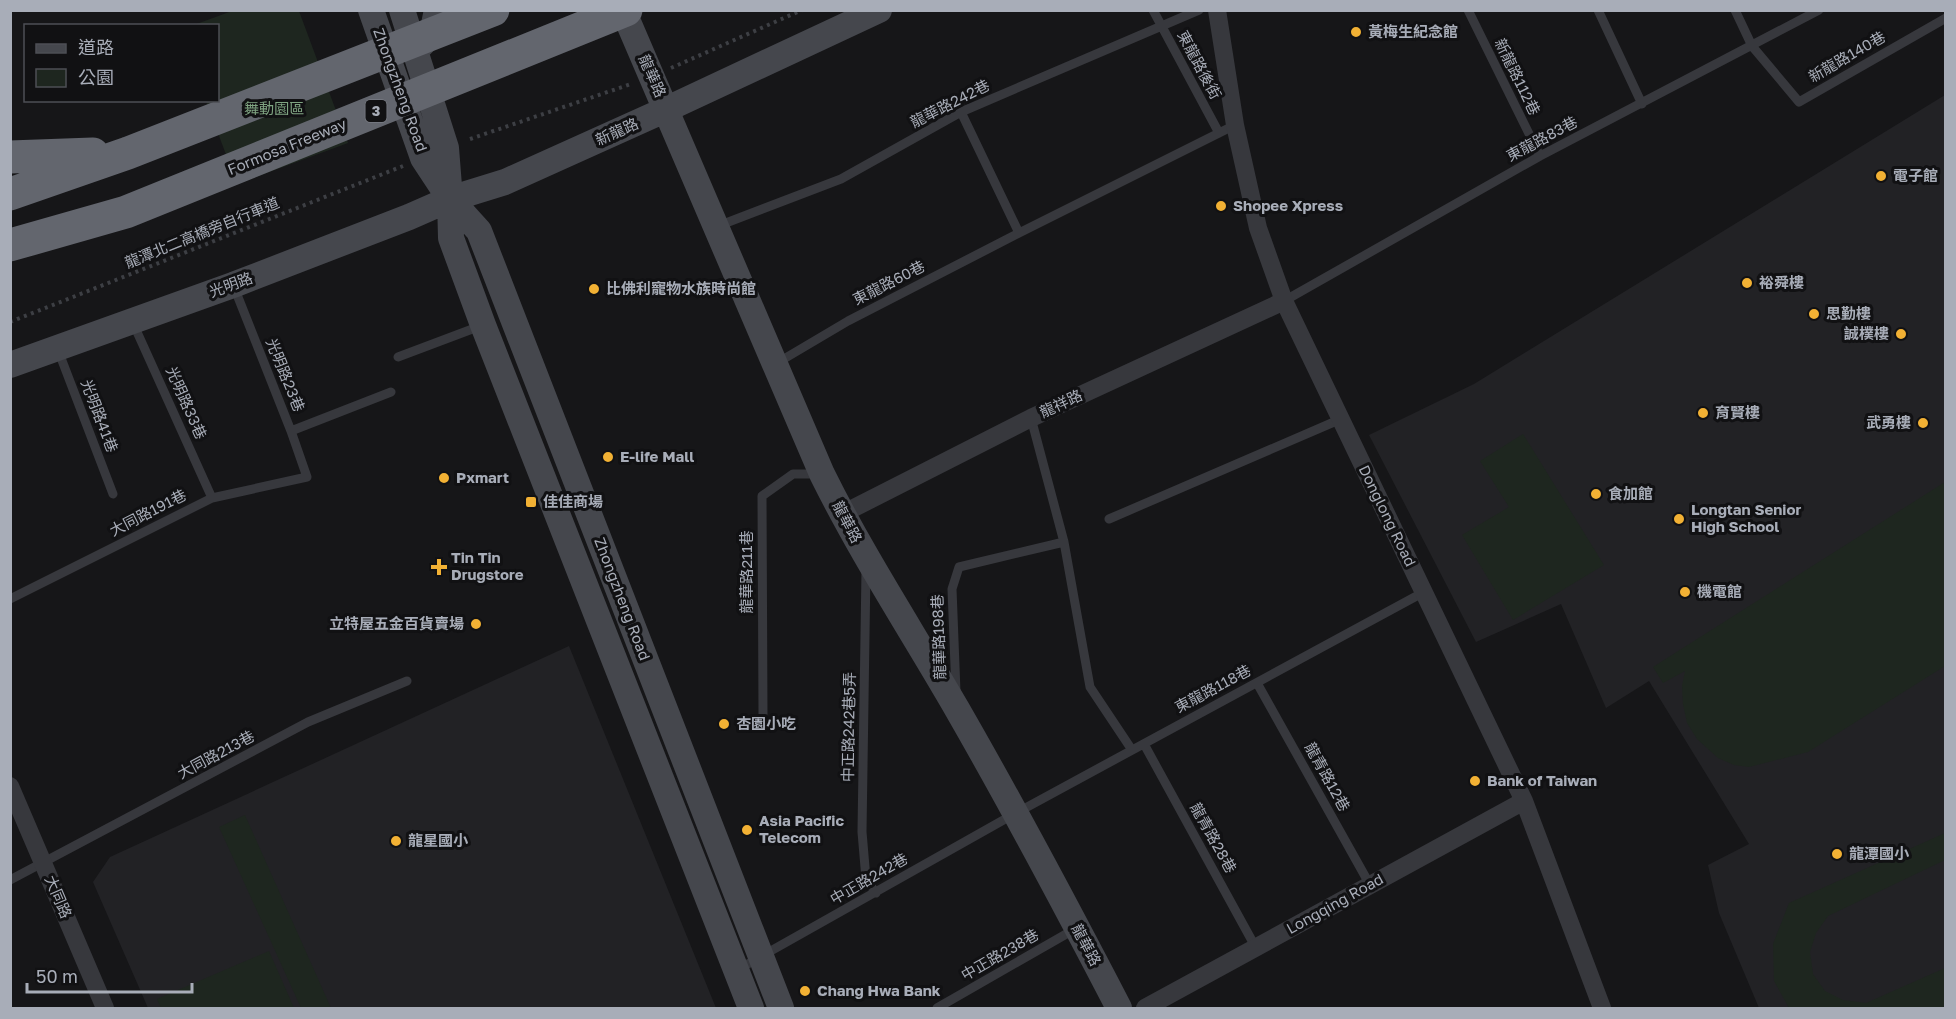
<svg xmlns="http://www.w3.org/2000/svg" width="1956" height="1019" font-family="'Golos Text','Noto Sans TC',sans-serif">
  <rect width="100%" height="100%" fill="#161618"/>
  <path fill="#222225" d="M1945 95V1008H1759L1719 913 1708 865 1749 844 1649 681 1606 708 1561 604 1476 642 1369 435 1474 384Z
    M569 646 716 1008H148L93 882 110 857Z"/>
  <path fill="#1e261f" d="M232 11H299L348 143 237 184 206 101 218 100V26H191Z
    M1523 434 1604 565 1513 620 1462 535 1509 507 1480 461Z
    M1945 482V666L1808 752 1749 767 1734 765 1718 758 1697 739 1687 723 1683 704 1682 686 1685 671 1663 683 1653 667Z
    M245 815 331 1008H301L219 827Z
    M1945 833V860L1828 916 1816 933 1810 952 1813 974 1825 991 1843 1000 1866 1003 1945 968V1008H1789L1774 981 1773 944 1789 903Z
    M269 951 294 1008H161L157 999Z"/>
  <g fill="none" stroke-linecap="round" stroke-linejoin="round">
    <path stroke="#3d3f44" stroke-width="4" stroke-dasharray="3 4.5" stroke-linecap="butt" d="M671 68 802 10
      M470 139 631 84
      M10 322 403 166"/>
    <path stroke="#37383d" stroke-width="9" d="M1153 10 1219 133
      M1468 10 1540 156
      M1598 10 1642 104
      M1735 10 1752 46 1799 102 1946 18
      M718 226 841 179 961 112 1199 10
      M1019 233 1235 125
      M1284 301 1540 156 1819 10
      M133 323 212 498
      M58 350 113 494
      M398 357 483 325
      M777 363 848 321 1019 233 961 112
      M1031 418 1064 542 1090 687 1132 750
      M291 431 391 392
      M1109 519 1341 419
      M866 570 862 832 866 879 876 893
      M10 599 212 498 307 477 291 431 234 287
      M1257 683 1370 885
      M956 692 952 589 959 567 1064 542
      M763 714 762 496 793 474H819
      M1144 744 1256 948
      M10 880 308 722 407 681
      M737 970 1016 813 1424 592
      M937 1008 1075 929"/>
    <path stroke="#37383d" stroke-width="18" d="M1217 10 1235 125 1258 228 1284 301 1524 801 1602 1008
      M842 514 1031 418 1284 301
      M10 786 105 1008
      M1145 1008 1524 801"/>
    <path stroke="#45474d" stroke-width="26" d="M371 10 423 158 450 199 451 238 483 325 751 1008
      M402 10 446 148 450 199 479 231 781 1008
      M623 10 822 474C862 555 912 631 957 709 1014 808 1067 908 1119 1008
      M421 45 432 34 437 10
      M10 365 233 285 409 217 450 199 505 182 667 109 879 10"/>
    <path stroke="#63666e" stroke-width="33" d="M10 157 93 154
      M10 194 128 153 493 10
      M10 245 126 212 626 10"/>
  </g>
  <g fill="#f2b134" stroke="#111113" stroke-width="2">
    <circle cx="1356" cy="32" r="6"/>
    <circle cx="1881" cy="176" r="6"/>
    <circle cx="1221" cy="206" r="6"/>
    <circle cx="1747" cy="283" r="6"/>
    <circle cx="594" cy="289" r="6"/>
    <circle cx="1814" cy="314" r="6"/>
    <circle cx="1901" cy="334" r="6"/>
    <circle cx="1703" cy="413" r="6"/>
    <circle cx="1923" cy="423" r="6"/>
    <circle cx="608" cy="457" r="6"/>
    <circle cx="444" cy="478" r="6"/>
    <circle cx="1596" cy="494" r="6"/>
    <rect x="525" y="496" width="12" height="12" rx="3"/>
    <circle cx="1679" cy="519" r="6"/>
    <path d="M436 558h6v6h6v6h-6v6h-6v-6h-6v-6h6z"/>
    <circle cx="1685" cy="592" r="6"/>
    <circle cx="476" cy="624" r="6"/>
    <circle cx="724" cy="724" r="6"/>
    <circle cx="1475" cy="781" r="6"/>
    <circle cx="747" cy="830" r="6"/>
    <circle cx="396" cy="841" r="6"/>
    <circle cx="1837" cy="854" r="6"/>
    <circle cx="805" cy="991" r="6"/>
  </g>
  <g text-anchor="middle" stroke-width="6" stroke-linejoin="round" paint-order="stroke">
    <rect fill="#111113" stroke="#7b7e86" stroke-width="1.5" x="365.5" y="100" width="21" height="22" rx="4.5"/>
    <g font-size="14" font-weight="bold" fill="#a8adb8">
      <text x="376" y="116">3</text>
    </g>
    <g font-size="15" font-weight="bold" fill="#a8adb8" stroke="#111113" text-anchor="start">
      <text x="1368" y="37">黃梅生紀念館</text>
      <text x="1893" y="181">電子館</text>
      <text x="1233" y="211">Shopee Xpress</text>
      <text x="1759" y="288">裕舜樓</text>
      <text x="606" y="294">比佛利寵物水族時尚館</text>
      <text x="1826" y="319">思勤樓</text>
      <text x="1889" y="339" text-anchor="end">誠樸樓</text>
      <text x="1715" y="418">育賢樓</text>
      <text x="1911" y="428" text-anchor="end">武勇樓</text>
      <text x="620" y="462">E-life Mall</text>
      <text x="456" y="483">Pxmart</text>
      <text x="1608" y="499">食加館</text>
      <text x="543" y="507">佳佳商場</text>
      <text x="1691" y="515">Longtan Senior<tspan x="1691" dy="17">High School</tspan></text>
      <text x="451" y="563">Tin Tin<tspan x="451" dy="17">Drugstore</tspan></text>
      <text x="1697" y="597">機電館</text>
      <text x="464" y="629" text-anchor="end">立特屋五金百貨賣場</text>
      <text x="736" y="729">杏園小吃</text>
      <text x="1487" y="786">Bank of Taiwan</text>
      <text x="759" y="826">Asia Pacific<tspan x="759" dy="17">Telecom</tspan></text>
      <text x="408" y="846">龍星國小</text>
      <text x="1849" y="859">龍潭國小</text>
      <text x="817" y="996">Chang Hwa Bank</text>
    </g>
    <g font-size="15" fill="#a8adb8" stroke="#111113">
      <text transform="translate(1847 57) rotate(-30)" y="5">新龍路140巷</text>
      <text transform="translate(1199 65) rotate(62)" y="5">東龍路後街</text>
      <text transform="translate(652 76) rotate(66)" y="5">龍華路</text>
      <text transform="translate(1517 77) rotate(64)" y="5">新龍路112巷</text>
      <text transform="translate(400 90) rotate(70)" y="5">Zhongzheng Road</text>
      <text transform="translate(950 104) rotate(-27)" y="5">龍華路242巷</text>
      <text transform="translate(617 132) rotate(-24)" y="5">新龍路</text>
      <text transform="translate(1542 139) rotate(-28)" y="5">東龍路83巷</text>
      <text transform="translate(287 147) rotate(-22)" y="5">Formosa Freeway</text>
      <text transform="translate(202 233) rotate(-22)" y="5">龍潭北二高橋旁自行車道</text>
      <text transform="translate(889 283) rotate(-27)" y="5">東龍路60巷</text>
      <text transform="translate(231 285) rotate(-20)" y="5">光明路</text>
      <text transform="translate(285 375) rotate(68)" y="5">光明路23巷</text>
      <text transform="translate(186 403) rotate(66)" y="5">光明路33巷</text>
      <text transform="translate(1061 404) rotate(-25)" y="5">龍祥路</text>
      <text transform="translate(99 416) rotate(69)" y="5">光明路41巷</text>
      <text transform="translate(148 513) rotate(-27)" y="5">大同路191巷</text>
      <text transform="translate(1387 516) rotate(64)" y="5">Donglong Road</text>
      <text transform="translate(847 522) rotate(62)" y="5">龍華路</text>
      <text transform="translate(747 572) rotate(-90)" y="5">龍華路211巷</text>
      <text transform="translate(622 599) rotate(69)" y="5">Zhongzheng Road</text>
      <text transform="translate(939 637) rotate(-92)" y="5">龍華路198巷</text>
      <text transform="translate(1213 689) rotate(-28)" y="5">東龍路118巷</text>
      <text transform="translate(849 727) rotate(-89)" y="5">中正路242巷5弄</text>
      <text transform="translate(216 755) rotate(-28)" y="5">大同路213巷</text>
      <text transform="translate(1327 777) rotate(61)" y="5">龍青路12巷</text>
      <text transform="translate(1213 838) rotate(61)" y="5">龍青路28巷</text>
      <text transform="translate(869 879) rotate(-30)" y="5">中正路242巷</text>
      <text transform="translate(58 897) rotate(67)" y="5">大同路</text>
      <text transform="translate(1335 904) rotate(-29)" y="5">Longqing Road</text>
      <text transform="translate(1086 945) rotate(62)" y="5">龍華路</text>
      <text transform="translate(1000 955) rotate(-30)" y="5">中正路238巷</text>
    </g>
    <g font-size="15" fill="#7fa381" stroke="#111113">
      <text x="274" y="114">舞動園區</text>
    </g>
  </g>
  <rect width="1956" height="1019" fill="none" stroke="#a8adb8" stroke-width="24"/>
  <rect x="24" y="24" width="195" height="78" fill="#111113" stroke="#4d4f55" stroke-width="1.5"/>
  <rect x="36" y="44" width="30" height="9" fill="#45474d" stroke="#4d4f55" stroke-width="1.5"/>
  <text x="78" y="54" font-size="18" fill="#a8adb8">道路</text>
  <rect x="36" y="69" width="30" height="18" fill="#1e261f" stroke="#4d4f55" stroke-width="1.5"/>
  <text x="78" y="84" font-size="18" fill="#a8adb8">公園</text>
  <path d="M27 983v9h165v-9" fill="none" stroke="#a8adb8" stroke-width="3"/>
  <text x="36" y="983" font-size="18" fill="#a8adb8" stroke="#111113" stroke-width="4.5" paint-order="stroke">50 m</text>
</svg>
